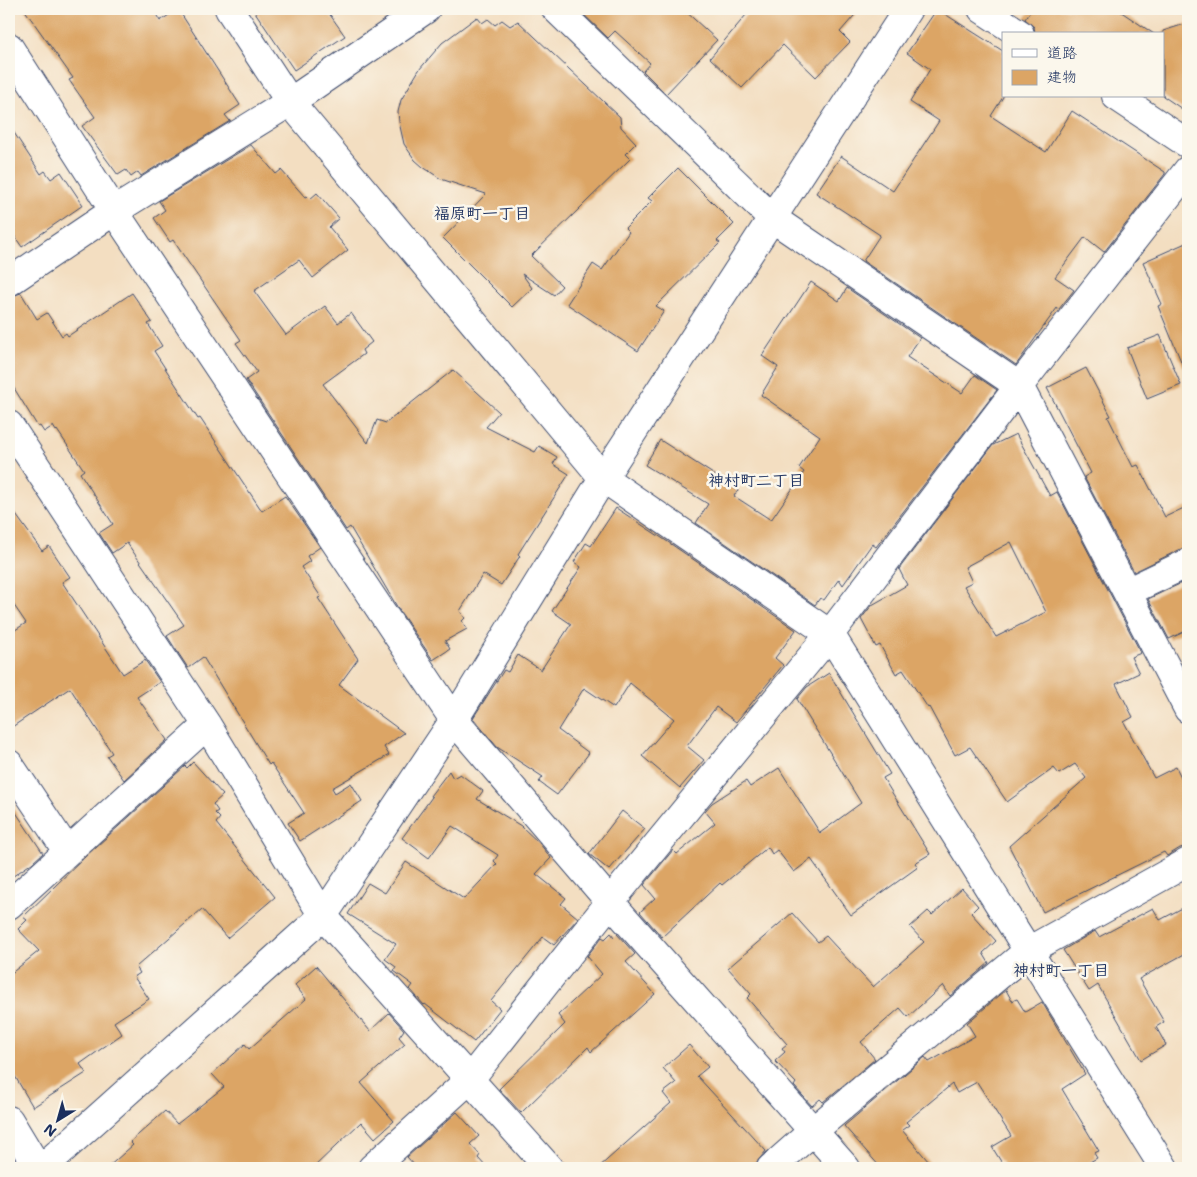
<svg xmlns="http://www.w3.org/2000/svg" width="1197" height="1177" font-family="'Shantell Sans','Klee One',sans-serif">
  <rect width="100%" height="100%" fill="#fbf7ec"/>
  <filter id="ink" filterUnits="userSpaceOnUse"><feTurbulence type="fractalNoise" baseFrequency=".02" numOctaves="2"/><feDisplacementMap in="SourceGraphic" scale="10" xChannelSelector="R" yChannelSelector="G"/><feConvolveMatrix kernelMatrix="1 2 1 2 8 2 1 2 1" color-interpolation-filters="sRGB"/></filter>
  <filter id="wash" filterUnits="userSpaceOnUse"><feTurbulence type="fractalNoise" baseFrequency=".0096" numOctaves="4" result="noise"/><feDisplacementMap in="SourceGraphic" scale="20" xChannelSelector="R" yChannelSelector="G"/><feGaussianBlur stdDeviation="1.12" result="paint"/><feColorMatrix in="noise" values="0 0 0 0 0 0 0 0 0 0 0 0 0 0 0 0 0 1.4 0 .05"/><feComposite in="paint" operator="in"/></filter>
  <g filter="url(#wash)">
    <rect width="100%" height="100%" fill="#f3dec1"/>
    <g id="blocks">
      <path fill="#dca565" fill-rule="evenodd" d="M24 9H153L160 21 178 9 240 105 225 115 230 121 141 176 138 172 131 177 126 170 118 175 82 126 95 117 69 80 73 78Z
        M253 9H326L345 36 294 70Z
        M578 9H683L717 40 666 94 643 71 650 63 615 31 608 38Z
        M751 9H860L840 32 850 42 816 77 783 45 742 88 710 58Z
        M937 9 1003 51V97L991 116 1046 152 1072 111 1165 172V174L1104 252 1085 237 1055 277 1074 290 1059 309 1057 308 1016 365 863 261 880 235 816 193 841 156 893 191 939 121 910 102 930 69 907 53Z
        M1032 9H1117L1154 34H1035L1034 27 1025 19Z
        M477 17 482 23 488 19 495 25 502 20 510 26 518 21 620 117 621 127 636 143 625 154 630 159 531 256 562 286 554 295 522 274 532 288 512 307 443 238 486 194 441 179 423 167 415 160 404 144 399 122 398 112 401 100 419 70 442 43Z
        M1188 23V113L1163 96V31Z
        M9 125 41 174 45 171 51 179 61 172 83 205 22 247 9 228Z
        M251 145 276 174 281 170 305 197 307 196 310 199 317 193 339 218 329 227 348 250 313 278 299 260 254 291 286 335 325 306 338 323 351 313 372 342 362 350 364 354 323 384 368 443 377 420 386 423 453 370 499 412 486 427 535 452 539 446 557 457 553 464 569 474 518 554 520 556 501 585 483 574 460 611 465 618 462 621 467 629 445 641 450 649 433 660 399 610 350 527 346 530 246 380 257 372 236 343 241 340 173 240 170 242 154 218 165 210 159 201Z
        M678 168 734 224 717 241 720 243 656 306 664 311 638 351 567 304 593 264 602 270 629 232 625 228 652 201 648 198Z
        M1188 242V378L1158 306 1162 304 1143 262Z
        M811 282 839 301 847 288 920 338 907 357 962 393 975 375 997 390 876 547 872 544 843 585 839 579 824 600 820 598 815 605 696 523 708 504 645 465 660 440 738 490 734 496 771 520 804 472 799 468 820 436 761 395 778 367 762 356Z
        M21 293 37 319 47 313 62 336 66 333 68 336 132 293 152 322 148 324 162 346 154 351 198 419 200 418 262 511 285 496 320 547 307 556 310 561 301 567 321 597 318 598 358 659 339 685 404 733 384 747 389 755 332 788 335 793 351 783 362 801 300 841 288 823 304 813 271 763 269 765 203 657 188 668 167 636 184 625 127 543 112 553 99 533 113 524 80 473 84 470 57 430 56 431 53 426 44 432 40 426 38 427 9 380V297Z
        M1160 335 1181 385 1147 399 1127 348Z
        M1086 368 1111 416 1108 417 1133 467 1138 465 1165 517 1188 506V548L1181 549 1134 572 1084 477 1091 473 1047 388Z
        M1016 434 1050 496 1057 492 1141 653 1131 657 1139 673 1116 684 1133 717 1124 722 1154 778 1176 767 1188 791V846L1180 848 1167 856 1164 852 1043 912 1009 846 1086 778 1075 764 1059 774 1054 768 1007 802 970 747 955 755 929 707 928 708 903 670 896 674 880 645 876 647 861 619 872 605 907 585 899 569 993 445ZM1011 542 1046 612 996 637 964 586 972 582 965 567Z
        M9 505 42 551 49 546 70 577 62 582 123 674 145 660 160 682 137 697 167 740 124 780 107 756 112 753 70 688 9 729V634L26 623 9 598Z
        M616 508 668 542 796 630 775 658 783 665 736 722 716 707 687 746 704 760 680 788 642 756 674 719 630 683 614 708 584 688 558 730 589 753 557 795 539 782 543 777 497 747 473 718 504 670 508 672 518 655 541 670 571 624 552 611 581 567 574 562 586 543 591 546Z
        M1188 580V630L1169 639 1148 599Z
        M829 673 890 774 883 778 930 854 915 863 918 867 851 915 811 859 794 872 777 850 772 854 768 847 722 885 720 883 662 937 640 912 655 898 644 885 673 850 677 854 715 823 705 811 712 803 746 781 750 787 779 768 820 833 861 803 797 699 807 687Z
        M193 762 223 795 213 804 218 811 215 813 220 818 216 823 275 897 227 938 202 909 136 967 140 973 134 977 149 999 114 1022 122 1034 80 1064 86 1073 33 1107 9 1066V975L39 951 18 929 27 920 23 917 86 856 185 766 187 768Z
        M449 771 453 778 460 774 483 791 477 799 521 826 540 844 551 858 536 874 566 898 561 904 578 918 554 945 543 937 491 1001 500 1009 474 1042 425 1004 424 1005 410 989 413 985 394 971 396 967 385 959 396 944 348 914 368 883 385 893 406 862 464 899 497 864 494 861 498 855 452 826 429 858 402 838 432 797 430 796Z
        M9 802 43 853 32 863 9 879Z
        M622 811 645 829 609 870 589 854Z
        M962 888 978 906 971 913 996 941 983 953 989 963 950 996 943 985 908 1017 900 1008 861 1042 875 1059 823 1102 820 1099 812 1106 794 1086 796 1083 775 1061 785 1052 782 1048 787 1044 747 998 751 994 728 968 792 913 818 942 826 936 873 987 924 942 910 927 928 911 932 915Z
        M1188 905V952L1139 979 1164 1022 1156 1027 1166 1045 1141 1060 1098 985 1089 991 1063 950 1095 931 1099 937 1153 908 1160 920Z
        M611 933 614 937 617 934 635 954 626 962 655 994 591 1052 588 1047 521 1113 499 1089 565 1024 558 1015 602 974 587 956 602 937 605 939Z
        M316 966 370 1031 389 1013 404 1030 399 1037 405 1044 361 1083 394 1121 375 1138 361 1122 313 1168H107L133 1145 130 1142 165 1111 177 1124 224 1087 212 1074 245 1044 249 1049 306 999 295 985Z
        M1006 990 1012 1001 1017 999 1025 1012 1042 1002 1085 1074 1062 1089 1099 1151 1094 1153 1097 1158 1079 1168H1005L992 1147 1011 1136 977 1082 957 1093 952 1084 906 1122 909 1125 902 1130 934 1168H881L844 1126 925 1057 929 1062 975 1036 967 1023Z
        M689 1045 708 1067 697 1076 766 1151 756 1163V1168H598L671 1103 663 1093 676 1083 663 1068Z
        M457 1112 479 1136 470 1144 480 1155 478 1158 487 1168H417L407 1157Z"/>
    </g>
  </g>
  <g filter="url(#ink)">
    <use href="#blocks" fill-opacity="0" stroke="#3b496d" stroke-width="1"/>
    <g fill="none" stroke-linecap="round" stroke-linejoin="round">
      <g stroke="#3b496d" stroke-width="30">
        <path id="minor" d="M229 9 290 102 603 478 830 634 1164 1168
          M556 9 772 218 1019 386 1188 709
          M982 9 1020 34
          M9 47 114 211 454 720 610 902 846 1168
          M1116 96 1188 144
          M9 282 114 211 290 102 426 9
          M9 425 207 725 323 916 549 1168
          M1127 592 1188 563
          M9 764 67 851
          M9 905 207 725
          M9 1120 38 1168
          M42 1168 323 916 454 720 603 478 908 9
          M372 1168 470 1079 610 902 830 634 1019 386 1188 170
          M771 1168 813 1131 1028 951 1188 862"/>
      </g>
      <use href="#minor" stroke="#fff" stroke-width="28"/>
    </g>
  </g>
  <g text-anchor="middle" stroke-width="5" stroke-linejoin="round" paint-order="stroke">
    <g font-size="16" font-weight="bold" fill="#1b2f5e" stroke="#fbf7ec">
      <text x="482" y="219">福原町一丁目</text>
      <text x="756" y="486">神村町二丁目</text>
      <text x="1061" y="976">神村町一丁目</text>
    </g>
  </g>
  <rect width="1197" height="1177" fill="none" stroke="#fbf7ec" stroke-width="30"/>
  <rect x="1002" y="32" width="162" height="65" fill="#fbf7ec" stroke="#a1a7b3"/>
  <rect x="1012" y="49" width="25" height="8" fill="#ffffff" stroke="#a1a7b3"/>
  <text x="1047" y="58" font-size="15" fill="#1b2f5e">道路</text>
  <rect x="1012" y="70" width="25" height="15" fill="#dca565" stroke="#a1a7b3"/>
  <text x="1047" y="82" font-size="15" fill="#1b2f5e">建物</text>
  <g transform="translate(58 1120) rotate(217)" stroke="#fbf7ec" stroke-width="4" paint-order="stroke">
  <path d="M0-4L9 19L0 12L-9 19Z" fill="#1b2f5e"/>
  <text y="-8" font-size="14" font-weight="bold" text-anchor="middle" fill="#1b2f5e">N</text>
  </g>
</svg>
